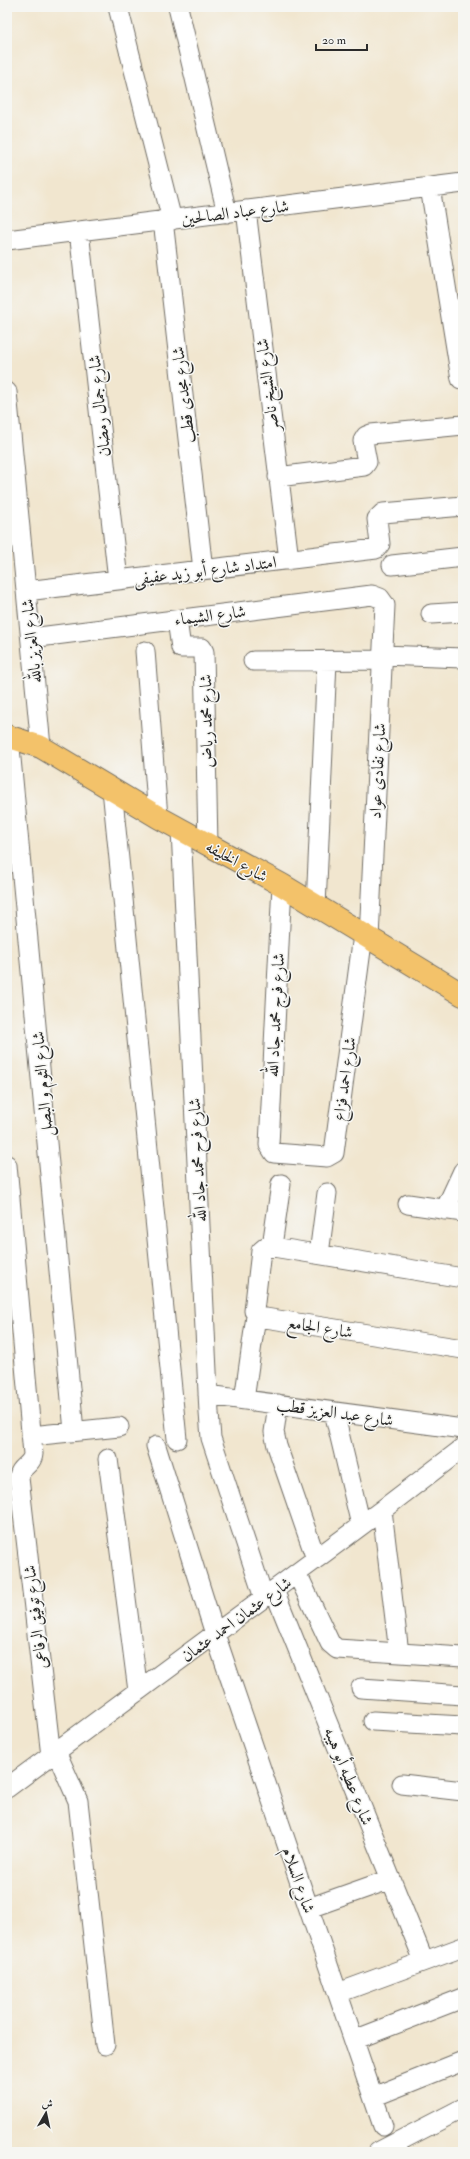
<svg xmlns="http://www.w3.org/2000/svg" width="470" height="2159" font-family="'IM FELL Double Pica',Amiri,serif">
  <rect width="100%" height="100%" fill="#f6f6f2"/>
  <filter id="ink" filterUnits="userSpaceOnUse"><feTurbulence type="fractalNoise" baseFrequency=".025" numOctaves="2"/><feDisplacementMap in="SourceGraphic" scale="8" xChannelSelector="R" yChannelSelector="G"/><feConvolveMatrix kernelMatrix="1 2 1 2 8 2 1 2 1" color-interpolation-filters="sRGB"/></filter>
  <filter id="wash" filterUnits="userSpaceOnUse"><feTurbulence type="fractalNoise" baseFrequency=".012" numOctaves="4" result="noise"/><feDisplacementMap in="SourceGraphic" scale="16" xChannelSelector="R" yChannelSelector="G"/><feGaussianBlur stdDeviation="0.9" result="paint"/><feColorMatrix in="noise" values="0 0 0 0 0 0 0 0 0 0 0 0 0 0 0 0 0 1.4 0 .05"/><feComposite in="paint" operator="in"/></filter>
  <g filter="url(#wash)">
    <rect width="100%" height="100%" fill="#f1e6cf"/>
  </g>
  <g filter="url(#ink)">
    <g fill="none" stroke-linecap="round" stroke-linejoin="round">
      <g stroke="#706c64" stroke-width="21">
        <path id="minor" d="M118 7 172 220
          M178 7 227 213
          M430 187 461 379
          M246 210 289 560
          M163 220 203 570
          M79 231 118 580
          M7 240 463 183
          M7 392 41 747
          M278 477 364 466 367 462 363 441 366 436 371 434 463 425
          M392 565 463 557
          M26 591 376 549 380 544 377 519 383 513 463 506
          M431 614 463 612
          M177 620 181 648H202L204 652 208 845
          M31 638 372 595 380 598 385 605 369 938
          M145 651 158 817
          M383 655 463 658
          M253 661 382 660
          M9 737 74 1431
          M112 789 177 1439
          M181 830 209 1413 211 1438 264 1598
          M282 885 269 1145 274 1153 327 1157 334 1153 363 935
          M316 906 327 661
          M7 1165 33 1454C32 1466 19 1466 19 1478L51 1756
          M408 1204 463 1212
          M445 1210 463 1171
          M272 1246 281 1184
          M319 1254 327 1193
          M463 1278 267 1246 261 1251 254 1311 259 1317 463 1349
          M208 1395 463 1429
          M244 1400 256 1316
          M278 1404 274 1432 277 1446 316 1559
          M334 1412 361 1525
          M31 1436 119 1427
          M156 1446 215 1634 383 2126
          M108 1459 138 1691
          M382 1510 399 1653
          M297 1573 330 1643 337 1649 463 1657
          M274 1590 424 1961
          M361 1688 463 1695
          M373 1721 463 1726
          M56 1751 78 1801 105 2045
          M402 1784 463 1791
          M7 1788 382 1510 463 1448
          M309 1908 391 1879
          M338 1993 463 1947
          M354 2040 463 1998
          M373 2097 463 2061
          M378 2152 463 2108"/>
      </g>
      <g stroke="#706c64" stroke-width="24">
        <path id="major" d="M7 736 41 747 158 817 282 885 463 995"/>
      </g>
      <use href="#minor" stroke="#fff" stroke-width="19"/>
      <use href="#major" stroke="#f3c26a" stroke-width="22"/>
    </g>
  </g>
  <g text-anchor="middle" stroke-width="3" stroke-linejoin="round" paint-order="stroke">
    <g font-size="17" fill="#2b2b2b" stroke="#f6f6f2">
      <text transform="translate(235 212) rotate(-7)" y="6">شارع عباد الصالحين</text>
      <text transform="translate(267 385) rotate(-97)" y="6">شارع الشيخ ناصر</text>
      <text transform="translate(183 395) rotate(-97)" y="6">شارع مجدى قطب</text>
      <text transform="translate(99 406) rotate(-96)" y="6">شارع جمال رمضان</text>
      <text transform="translate(205 570) rotate(-7)" y="6">امتداد شارع أبو زيد عفيفى</text>
      <text transform="translate(210 615) rotate(-7)" y="6">شارع الشيماء</text>
      <text transform="translate(31 641) rotate(-96)" y="6">شارع العزيز بالله</text>
      <text transform="translate(206 721) rotate(-91)" y="6">شارع محمد رياض</text>
      <text transform="translate(377 771) rotate(-87)" y="6">شارع نفادى عواد</text>
      <text transform="translate(237 861) rotate(29)" y="6">شارع الخليفه</text>
      <text transform="translate(275 1015) rotate(-87)" y="6">شارع فرج محمد جاد الله</text>
      <text transform="translate(344 1079) rotate(-82)" y="6">شارع احمد فزاع</text>
      <text transform="translate(42 1084) rotate(-95)" y="6">شارع الثوم و البصل</text>
      <text transform="translate(197 1160) rotate(-93)" y="6">شارع فرح محمد جاد الله</text>
      <text transform="translate(320 1327) rotate(9)" y="6">شارع الجامع</text>
      <text transform="translate(335 1412) rotate(8)" y="6">شارع عبد العزيز قطب</text>
      <text transform="translate(35 1617) rotate(-97)" y="6">شارع توفيق الرفاعى</text>
      <text transform="translate(236 1619) rotate(-36)" y="6">شارع عثمان احمد عثمان</text>
      <text transform="translate(349 1776) rotate(68)" y="6">شارع عطيه أبو هيبه</text>
      <text transform="translate(299 1880) rotate(71)" y="6">شارع السلام</text>
    </g>
  </g>
  <rect width="470" height="2159" fill="none" stroke="#f6f6f2" stroke-width="24"/>
  <g transform="translate(46 2113) rotate(9)" stroke="#f6f6f2" stroke-width="3" paint-order="stroke">
  <path d="M0-3L7 15L0 10L-7 15Z" fill="#2b2b2b"/>
  <text y="-6" font-size="11" font-weight="bold" text-anchor="middle" fill="#2b2b2b">ش</text>
  </g>
  <path d="M316 44v6h51v-6" fill="none" stroke="#2b2b2b" stroke-width="2"/>
  <text x="322" y="44" font-size="12" fill="#2b2b2b" stroke="#f6f6f2" stroke-width="3" paint-order="stroke">20 m</text>
</svg>
